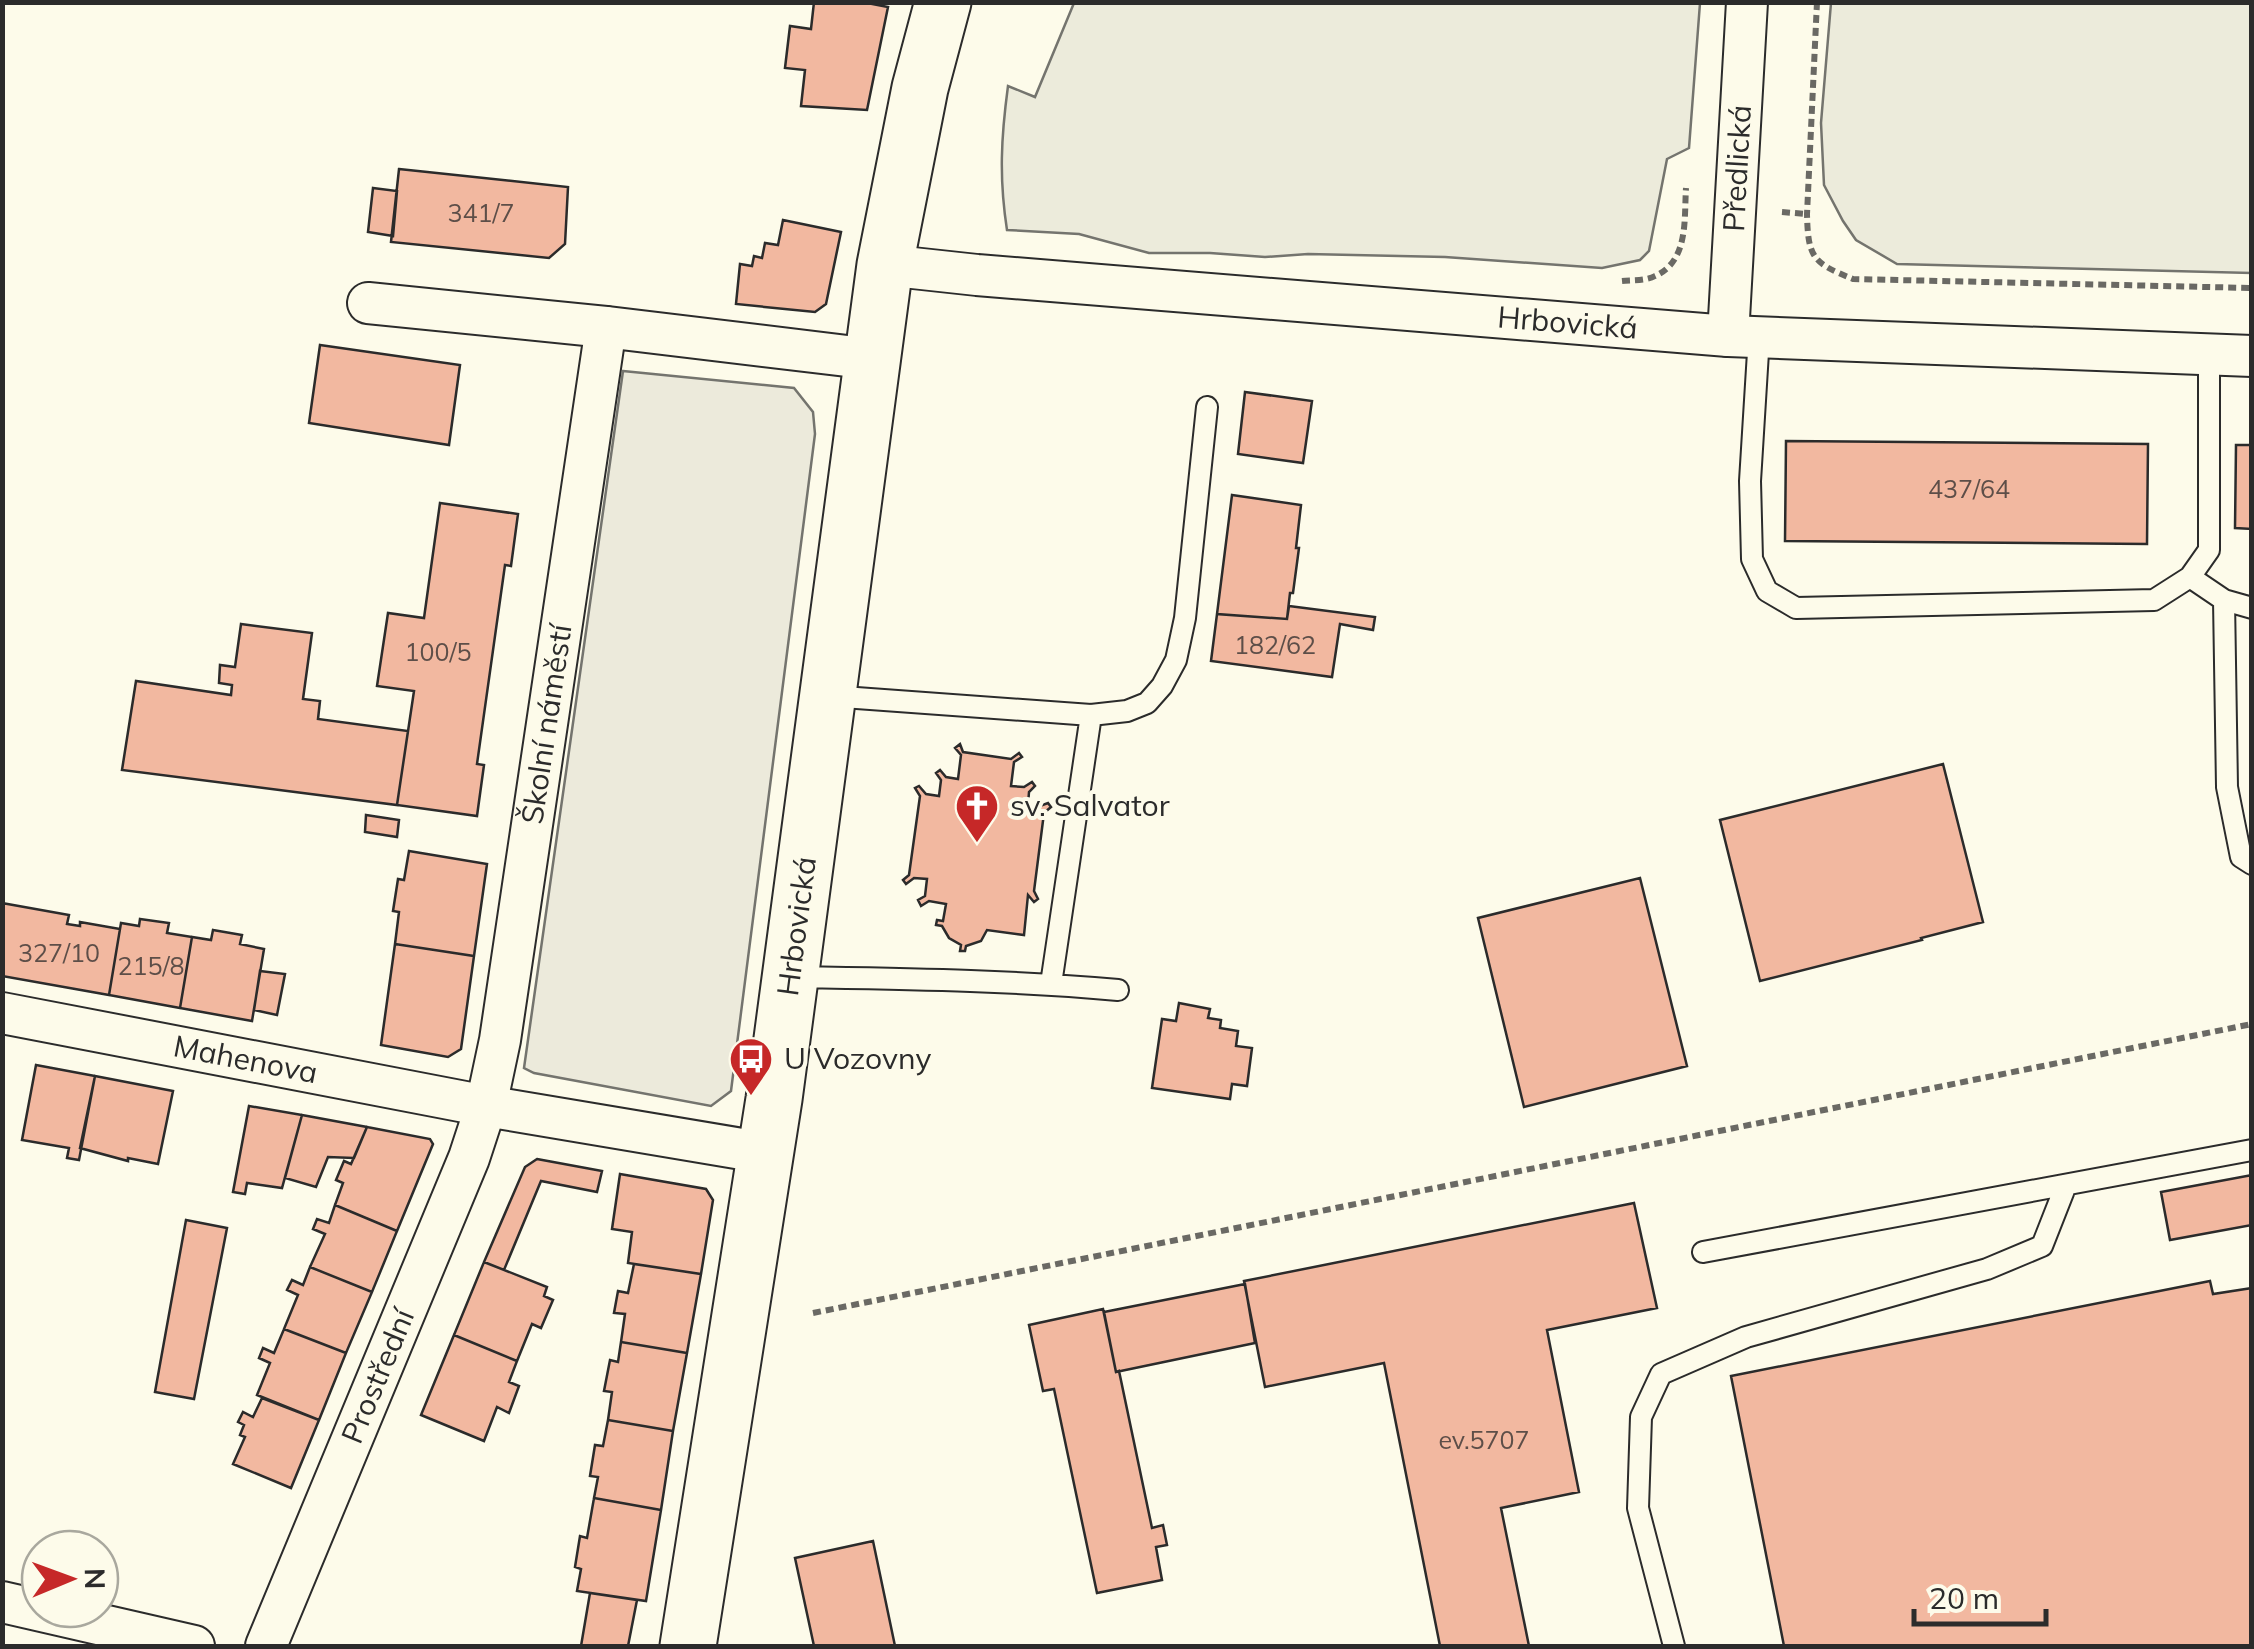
<svg xmlns="http://www.w3.org/2000/svg" width="2254" height="1649" font-family="Mulish,sans-serif">
  <rect width="100%" height="100%" fill="#fdfbea"/>
  <path fill="#ecebdb" stroke="#74746e" stroke-width="2.5" d="M1074 3H1700L1689 148 1667 159 1649 251 1640 260 1602 268 1445 257 1308 254 1265 257 1210 253H1149L1079 234 1007 230C999 178 1001 138 1008 86L1035 97Z
    M1831 3H2251V273L1897 264 1856 240 1843 221 1824 185 1821 123Z"/>
  <path fill="#eceadb" stroke="#74746e" stroke-width="2.5" d="M623 371 794 388 813 412 815 434 731 1091 711 1106 534 1073 524 1068Z"/>
  <path fill="#f2b8a0" stroke="#2b2b2b" stroke-width="2.5" d="M814 2H862L888 7 867 110 801 106 805 70 785 68 790 26 811 29Z
    M399 169 568 187 565 244 549 258 391 242Z
    M373 188 397 191 393 236 368 232Z
    M783 220 841 232 826 304 815 312 736 304 740 264 752 266 754 256 762 258 765 243 778 245Z
    M320 345 460 365 449 445 309 423Z
    M1245 392 1312 401 1303 463 1238 454Z
    M1786 441 2148 444 2147 544 1785 541Z
    M2236 445H2252V529L2235 528Z
    M1232 495 1301 505 1296 548H1299L1293 593H1290L1287 619 1217 614Z
    M440 503 518 514 511 566 505 565 477 764 484 765 477 816 397 805 414 691 377 686 388 613 424 618Z
    M1289 606 1375 617 1373 630 1340 624 1332 677 1211 661 1217 614 1287 619Z
    M241 624 312 633 303 699 320 701 318 719 408 731 397 805 122 770 136 681 231 695 232 685 219 683 220 665 235 667Z
    M960 744 963 752 1011 759 1019 753 1022 757 1014 762 1011 786 1024 787 1032 782 1035 786 1029 792 1028 805 1040 806 1048 803 1051 807 1044 813 1034 891 1038 899 1034 902 1028 895 1024 935 987 930 981 941 966 946 965 951H960L961 945 949 938 942 926 936 925 937 920 943 921 946 904 929 901 921 906 918 900 925 896 927 879 914 878 906 884 903 880 909 875 920 796 915 788 919 786 926 794 939 796 941 780 936 773 940 770 946 777 958 779 961 755 955 748Z
    M1943 764 1983 922 1921 938 1922 940 1760 981 1720 820Z
    M366 815 399 820 397 837 365 832Z
    M409 851 487 864 474 956 395 944 399 912 393 911 398 879 404 880Z
    M1640 878 1687 1066 1524 1107 1478 918Z
    M2 903 69 915 67 924 80 926V922L120 929 109 995 2 976Z
    M140 919 169 923 167 933 192 937 180 1008 109 995 121 923 139 926Z
    M213 930 242 935 240 944 264 949 252 1021 180 1008 192 937 211 940Z
    M395 944 474 956 461 1049 448 1057 381 1045Z
    M260 971 285 974 277 1015 254 1010Z
    M1179 1003 1210 1009 1208 1018 1221 1020 1220 1028 1238 1031 1236 1046 1252 1048 1247 1086 1232 1084 1230 1099 1152 1088 1162 1019 1176 1021Z
    M36 1065 95 1076 79 1160 67 1158 69 1148 22 1140Z
    M95 1076 173 1091 158 1164 128 1158V1161L80 1148Z
    M249 1106 302 1115 282 1188 247 1183 245 1194 233 1192Z
    M302 1115 367 1127 354 1158 328 1157 316 1187 285 1178Z
    M367 1127 430 1139 433 1144 397 1231 335 1205 343 1183 336 1180 344 1161 351 1164Z
    M537 1159 602 1171 597 1192 541 1181 504 1270 484 1262 525 1167Z
    M620 1174 706 1189 713 1200 701 1274 628 1263 632 1232 612 1229Z
    M2252 1175V1225L2170 1240 2161 1192Z
    M1634 1203 1657 1308 1547 1330 1579 1492 1501 1508 1529 1646H1440L1384 1363 1265 1387 1244 1281Z
    M335 1205 397 1231 372 1292 310 1267 325 1234 313 1229 317 1219 329 1223Z
    M186 1220 227 1228 194 1399 155 1392Z
    M484 1262 547 1287 544 1296 553 1300 541 1328 532 1324 517 1361 454 1335Z
    M634 1264 701 1274 687 1353 621 1342 625 1314 614 1313 618 1291 628 1293Z
    M310 1267 372 1292 346 1353 284 1329 298 1295 287 1290 292 1280 303 1285Z
    M2210 1281 2213 1294 2252 1288V1646H1784L1731 1376Z
    M1245 1284 1255 1343 1116 1372 1104 1312Z
    M1103 1309 1116 1372 1119 1371 1152 1528 1163 1525 1167 1545 1156 1547 1162 1580 1097 1593 1054 1389 1043 1391 1029 1325Z
    M284 1329 346 1353 319 1420 257 1395 270 1363 259 1358 263 1348 274 1353Z
    M454 1335 517 1361 509 1382 519 1386 509 1413 497 1407 484 1441 421 1415Z
    M621 1342 687 1353 673 1431 608 1420 612 1392 604 1391 610 1360 618 1362Z
    M262 1398 319 1420 291 1488 233 1464 245 1437 240 1435 244 1425 238 1422 243 1412 253 1417Z
    M608 1420 673 1431 661 1510 594 1498 598 1477 590 1476 595 1445 603 1446Z
    M594 1498 661 1510 646 1601 577 1591 581 1569 575 1567 580 1536 587 1538Z
    M873 1541 895 1646H814L795 1558Z
    M590 1593 637 1600 628 1646H581Z"/>
  <g fill="none" stroke-linecap="round" stroke-linejoin="round">
    <g stroke="#2b2b2b" stroke-width="24">
      <path id="service" d="M1759 336 1750 481 1752 559 1767 591 1796 608 2154 600 2190 577 2209 550V355
        M2190 577 2224 600 2252 608
        M2224 600 2227 787 2241 857 2252 864
        M829 696 1091 715 1127 711 1147 703 1162 686 1176 660 1185 618 1207 407
        M790 977C900 979 1009 980 1118 990
        M1051 984 1091 715
        M1703 1252 2252 1150
        M1674 1646 1638 1508 1641 1417 1661 1374 1746 1337 1987 1269 2042 1246 2066 1185"/>
    </g>
    <g stroke="#2b2b2b" stroke-width="44">
      <g id="minor">
        <path id="s1" d="M885 265 977 275 1728 336 2252 356"/>
        <path d="M368 303 606 327 872 359"/>
        <path id="s2" d="M1728 336 1747 2"/>
        <path id="s3" d="M2 1013 486 1106 766 1153"/>
        <path d="M2 1602 194 1646"/>
        <path id="s4" d="M266 1646 469 1158 486 1106 500 1040 606 327"/>
      </g>
    </g>
    <g stroke="#2b2b2b" stroke-width="59">
      <g id="secondary">
        <path id="s5" d="M688 1646 774 1099 885 265 920 88 943 2"/>
      </g>
    </g>
    <path stroke="#6a6964" stroke-width="6" stroke-dasharray="8 5" stroke-linecap="butt" d="M1817 2 1807 214C1808 258 1813 263 1853 279L2252 288
      M1782 212 1807 214
      M1622 281C1632 280 1646 281 1655 276 1689 261 1684 219 1686 188
      M813 1313 2252 1024"/>
    <use href="#service" stroke="#fdfbea" stroke-width="20"/>
    <use href="#minor" stroke="#fdfbea" stroke-width="40"/>
    <use href="#secondary" stroke="#fdfbea" stroke-width="55"/>
  </g>
  <defs>
    <g id="church-pin" transform="scale(2.25)"><path d="M0 17L-7.5 6A9.5 9.5 0 1 1 7.5 6Z" fill="#c62828" stroke="#fdfbea"/><path d="M-1.2-6h2.4v3.5h3.3v2.4h-3.3V6h-2.4V-.1h-3.3v-2.4h3.3Z" fill="#fff"/></g>
    <g id="bus-pin" transform="scale(2.25)"><path d="M0 17L-7.5 6A9.5 9.5 0 1 1 7.5 6Z" fill="#c62828" stroke="#fdfbea"/><path d="M-5-6H5V4H4V6H2V4H-2V6H-4V4H-5ZM-3.5-4V0h7V-4ZM-3.5 1.2v1.5H-2V1.2ZM2 1.2v1.5H3.5V1.2Z" fill="#fff"/></g>
  </defs>
  <g fill-rule="evenodd">
    <use href="#church-pin" x="977" y="806"/>
    <use href="#bus-pin" x="751" y="1059"/>
  </g>
  <g text-anchor="middle" stroke-width="8" stroke-linejoin="round" paint-order="stroke">
    <g font-size="25" fill="#5d4e48">
      <text x="481" y="222">341/7</text>
      <text x="1969" y="498">437/64</text>
      <text x="1275" y="654">182/62</text>
      <text x="438" y="661">100/5</text>
      <text x="59" y="962">327/10</text>
      <text x="151" y="975">215/8</text>
      <text x="1484" y="1449">ev.5707</text>
    </g>
    <g font-size="30" fill="#2b2b2b" stroke="#fdfbea">
      <text dy="10" stroke="none"><textPath href="#s2" startOffset="168">Předlická</textPath></text>
      <text dy="10" stroke="none"><textPath href="#s1" startOffset="685">Hrbovická</textPath></text>
      <text dy="10" stroke="none"><textPath href="#s4" startOffset="970">Školní náměstí</textPath></text>
      <text dy="10" stroke="none"><textPath href="#s5" startOffset="728">Hrbovická</textPath></text>
      <text dy="10" stroke="none"><textPath href="#s3" startOffset="248">Mahenova</textPath></text>
      <text dy="10" stroke="none"><textPath href="#s4" startOffset="292">Prostřední</textPath></text>
    </g>
    <g font-size="30" fill="#2b2b2b" stroke="#fdfbea" text-anchor="start">
      <text x="1010" y="816">sv. Salvator</text>
      <text x="784" y="1069">U Vozovny</text>
    </g>
  </g>
  <rect width="2254" height="1649" fill="none" stroke="#2b2b2b" stroke-width="10"/>
  <g transform="translate(70 1579) rotate(89)"><circle r="48" fill="#fdfbea" stroke="#a9a89e" stroke-width="2.5"/>
  <path d="M0-8L18 38L0 25L-18 38Z" fill="#c62828"/>
  <text y="-15" font-size="28" font-weight="bold" text-anchor="middle" fill="#2b2b2b">N</text>
  </g>
  <path d="M1914 1609v15h132v-15" fill="none" stroke="#2b2b2b" stroke-width="5"/>
  <text x="1929" y="1609" font-size="30" fill="#2b2b2b" stroke="#fdfbea" stroke-width="8" paint-order="stroke">20 m</text>
</svg>
